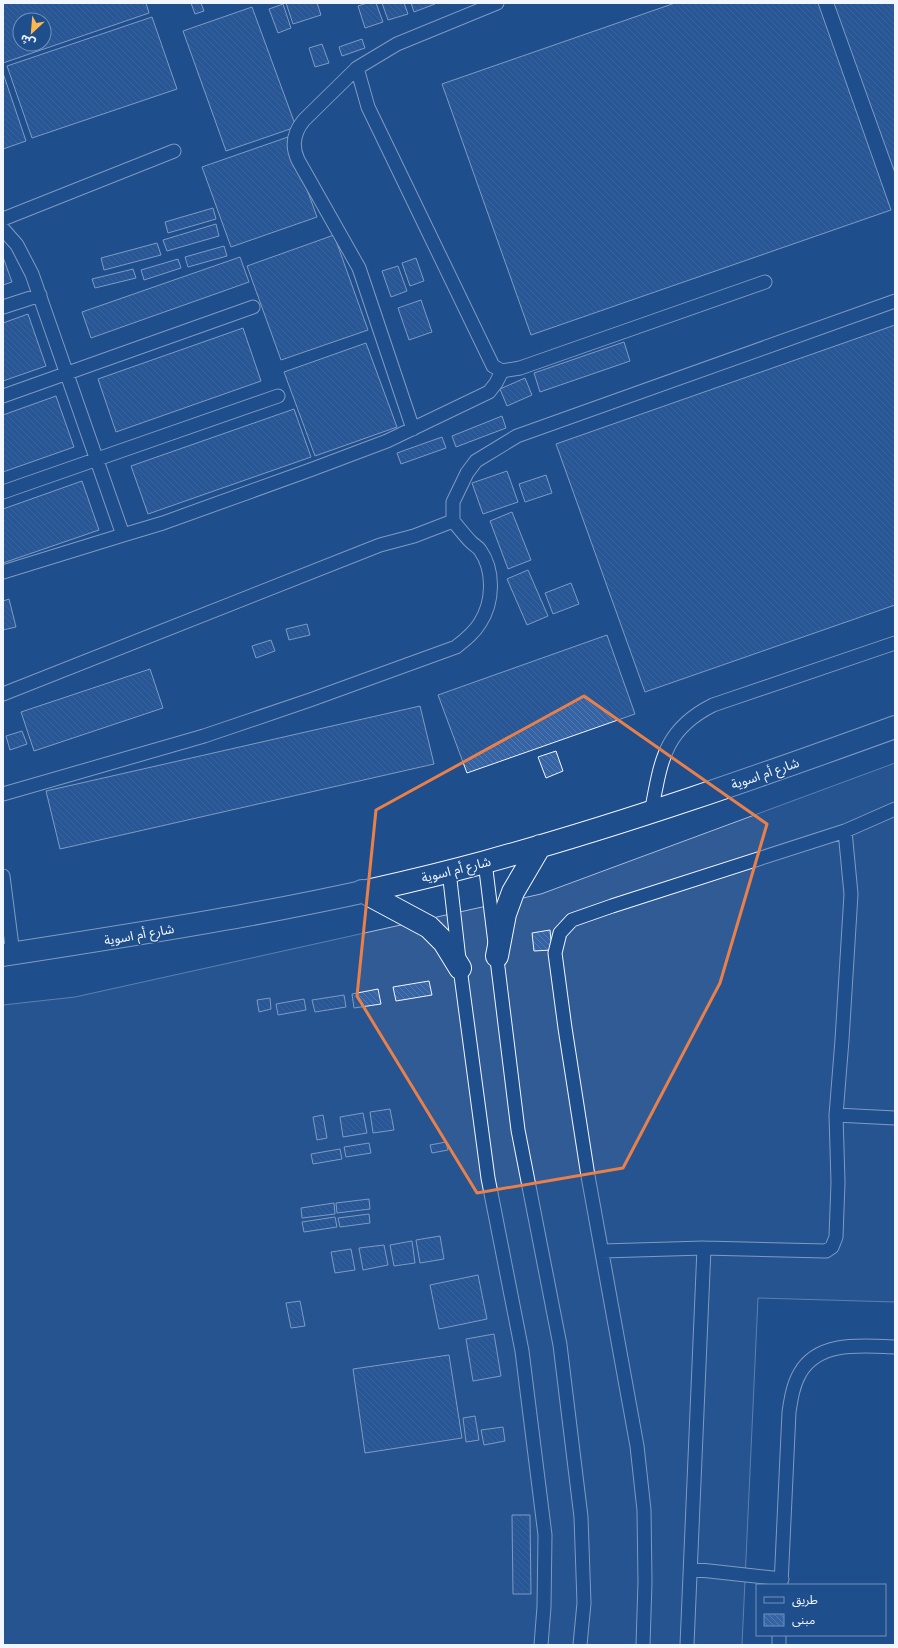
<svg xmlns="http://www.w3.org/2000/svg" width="898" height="1648" font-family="'Varela Round','Noto Sans Arabic',sans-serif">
  <defs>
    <pattern id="building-back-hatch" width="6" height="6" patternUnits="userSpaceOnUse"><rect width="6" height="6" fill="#3563a3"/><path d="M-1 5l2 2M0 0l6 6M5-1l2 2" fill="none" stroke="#537ab1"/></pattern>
  </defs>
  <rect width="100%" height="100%" fill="#1f4e8c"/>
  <path fill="#305b95" stroke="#a8bbd7" d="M895 763V1302L758 1298 742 1645H3V1005L75 997 541 894Z"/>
  <path fill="url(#building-back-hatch)" stroke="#f2f6ff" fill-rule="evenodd" d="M3 3H146L149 13 3 63ZM20 20H44V44H20Z
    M191 3H201L204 11 195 14Z
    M286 3H317L321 15 293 24Z
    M367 3H376L383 22 365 28 358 6Z
    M382 3H404L408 14 388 20Z
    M411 3H435V4L414 12Z
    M675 3H818L891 210 531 335 442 84Z
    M834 3H895V173Z
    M283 4 291 28 278 33 269 9Z
    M252 7 296 127 226 151 183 31Z
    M152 17 177 89 32 138 7 66Z
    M362 39 365 48 342 56 339 47Z
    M322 44 329 63 315 67 309 48Z
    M3 73 26 141 3 149Z
    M288 137 317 217 231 247 202 167Z
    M213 208 216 219 168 233 165 222Z
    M216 224 219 236 167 251 163 240Z
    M334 235 368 330 281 360 247 266Z
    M157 243 161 255 104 270 101 258Z
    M224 246 227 256 188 267 185 257Z
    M3 257 12 282 3 285Z
    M240 257 249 282 91 338 82 312Z
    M416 258 424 281 410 286 402 263Z
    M178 259 181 268 144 280 141 270Z
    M398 266 407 291 391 297 382 271Z
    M133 269 136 278 95 288 92 279Z
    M421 300 432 332 409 340 398 308Z
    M28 314 46 366 3 381V323Z
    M895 325V605L645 692 556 444Z
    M243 328 261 381 116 432 98 379Z
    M624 342 630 361 540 392 534 373Z
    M366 343 397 427 315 456 284 372Z
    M525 378 532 395 507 406 500 389Z
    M56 396 74 447 3 472V415Z
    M294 409 311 457 148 514 131 466Z
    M502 416 506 428 456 447 452 436Z
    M442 437 446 448 401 464 397 453Z
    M507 471 518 502 483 514 472 483Z
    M546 475 552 493 525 502 519 484Z
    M82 481 99 530 3 563V509Z
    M512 512 531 560 508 569 490 521Z
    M528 570 548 616 527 625 507 579Z
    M571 583 579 604 553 614 545 593Z
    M9 599 16 627 3 630V601Z
    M307 624 310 635 289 640 286 629Z
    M607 635 635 714 467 773 438 695Z
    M271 640 275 651 256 658 252 646Z
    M150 669 163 708 34 751 21 712Z
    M420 706 434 764 60 849 46 791Z
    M22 731 27 744 10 750 6 736Z
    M556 751 563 771 546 778 538 757Z
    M550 930 552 950 534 951 532 933Z
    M429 981 432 995 396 1001 393 987Z
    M378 989 381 1004 354 1008 352 994Z
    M344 995 346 1007 315 1012 312 1000Z
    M270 998 271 1009 259 1012 257 1000Z
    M304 999 306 1010 278 1015 276 1004Z
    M390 1109 394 1130 373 1133 370 1112Z
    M363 1113 367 1133 343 1137 340 1117Z
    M323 1115 327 1138 317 1140 313 1117Z
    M446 1142 448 1150 432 1153 430 1145Z
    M369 1143 371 1153 346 1157 344 1147Z
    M340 1149 342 1159 313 1164 311 1154Z
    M369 1199 370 1209 337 1213 336 1203Z
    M334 1203 335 1214 302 1218 301 1208Z
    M369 1214 370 1223 340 1227 338 1218Z
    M335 1217 337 1227 304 1232 302 1222Z
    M440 1236 444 1259 420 1263 416 1240Z
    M412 1241 415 1263 394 1266 390 1245Z
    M384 1245 388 1265 363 1270 359 1248Z
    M351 1249 355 1270 335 1273 331 1252Z
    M478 1275 487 1319 439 1329 430 1285Z
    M300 1301 305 1326 291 1328 286 1303Z
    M494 1334 501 1376 473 1381 466 1339Z
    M449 1355 462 1438 365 1453 353 1369Z
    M475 1416 479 1440 466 1442 463 1418Z
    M503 1427 505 1441 484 1445 481 1430Z
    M512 1515H530L531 1594H513Z"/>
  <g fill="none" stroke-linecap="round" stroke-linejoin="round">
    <g stroke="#f2f6ff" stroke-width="15">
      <path id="lane" d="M497 3 397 44 357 68 368 107 493 366 502 371 520 368 765 282
        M357 68 304 120C294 132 291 145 298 160L359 268 413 429
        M3 219 174 151
        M3 229 17 245 32 274 123 535 163 523 310 470 387 441 489 392 496 383 502 371
        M3 307 40 295
        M3 396 253 307
        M3 492 278 396
        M453 521V502L467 473 476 461 517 436 895 301
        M3 572 123 535
        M3 694 380 545 414 536 453 521C459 528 465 536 471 542 474 545 478 547 480 550 495 571 493 603 480 623 474 633 465 640 456 647L310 700 204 736 3 794
        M651 813C661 762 663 730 713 705L895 643
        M485 862 518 1130 560 1345 581 1517 584 1603 580 1645
        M449 871 460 968 488 1178 522 1351 545 1535 544 1607 541 1645
        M3 876 13 954
        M836 1115 895 1118
        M602 1251 704 1248 826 1251 832 1247 836 1237 838 1182 836 1115 842 1040 851 894 845 831
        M691 1569 782 1579
        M781 1585 789 1412C791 1399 793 1385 800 1373 819 1340 863 1346 895 1347
        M643 1645 645 1582 644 1510 637 1446 588 1176 565 1028 555 953 560 933 572 920 612 906 845 831 895 809
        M687 1645 704 1248
        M779 1645V1635"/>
    </g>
    <g stroke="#f2f6ff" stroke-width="24">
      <path id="secondary" d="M362 891 429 927 444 942 460 968
        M3 955C165 930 327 905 485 862 624 824 760 776 895 727
        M497 956 505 914 513 892 540 846"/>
    </g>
    <use href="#lane" stroke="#1f4e8c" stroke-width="13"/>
    <use href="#secondary" stroke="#1f4e8c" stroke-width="22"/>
  </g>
  <path d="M0 0H898V1648H0ZM584 696 767 824 720 983 623 1168 477 1193 357 996 376 810Z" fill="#1f4e8c" fill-opacity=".55" fill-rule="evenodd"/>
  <path fill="none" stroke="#ea8049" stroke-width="3" stroke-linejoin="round" d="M584 696 767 824 720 983 623 1168 477 1193 357 996 376 810Z"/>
  <g text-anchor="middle" stroke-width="3" stroke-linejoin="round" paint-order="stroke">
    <g font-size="13" fill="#f2f6ff" stroke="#1f4e8c">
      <text transform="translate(765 773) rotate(-19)" y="5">شارع أم اسوية</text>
      <text transform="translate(456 869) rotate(-14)" y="5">شارع أم اسوية</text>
      <text transform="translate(139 934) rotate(-10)" y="5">شارع أم اسوية</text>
    </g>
  </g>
  <rect width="898" height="1648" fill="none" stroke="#f2f6ff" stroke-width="8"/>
  <rect x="756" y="1584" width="130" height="52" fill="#1f4e8c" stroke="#7391ba"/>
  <rect x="764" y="1597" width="20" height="6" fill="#1f4e8c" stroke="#7391ba"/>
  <text x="792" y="1604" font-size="12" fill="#f2f6ff">طريق</text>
  <rect x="764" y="1614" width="20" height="12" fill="url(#building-back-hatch)" stroke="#7391ba"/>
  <text x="792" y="1624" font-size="12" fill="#f2f6ff">مبنى</text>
  <g transform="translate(32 32) rotate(206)"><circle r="19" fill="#1f4e8c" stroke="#7391ba"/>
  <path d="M0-3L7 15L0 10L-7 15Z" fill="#ffb74d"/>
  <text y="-6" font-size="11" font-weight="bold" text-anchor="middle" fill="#f2f6ff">ش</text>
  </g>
</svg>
